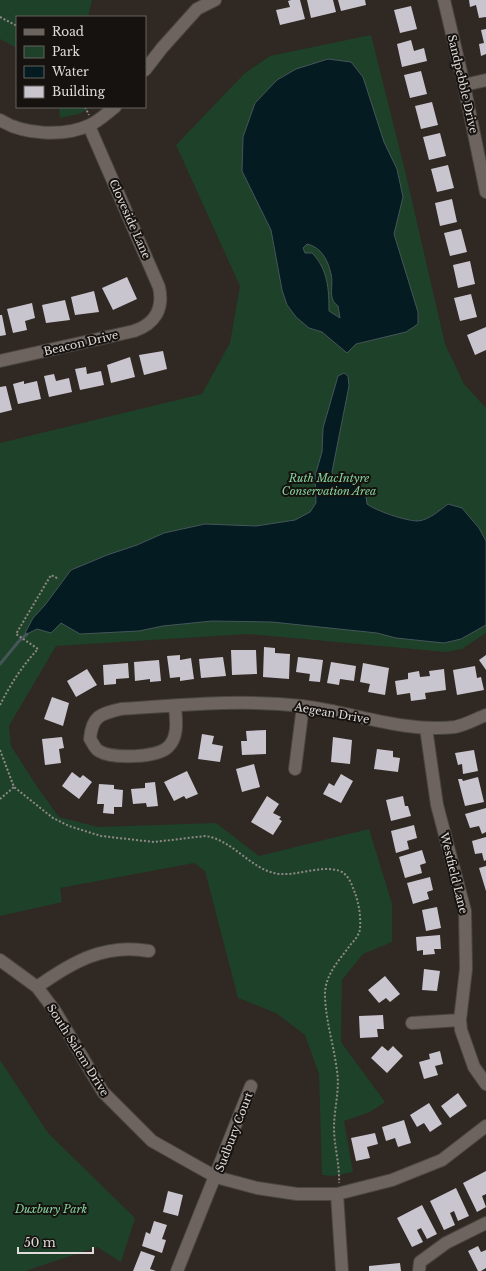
<svg xmlns="http://www.w3.org/2000/svg" width="486" height="1271" font-family="'Libre Baskerville',serif">
  <rect width="100%" height="100%" fill="#302823"/>
  <path fill="#1e412a" d="M0 0H92L88 17H17V48L0 39Z
    M371 35 405 171 445 344 464 384 486 408V633L462 649 446 652 248 634 56 646 9 726 11 746 38 788 59 817 98 827 216 823 259 856 369 829 392 904V942L363 954 342 980 341 1042 385 1102 370 1112 344 1121 353 1172 333 1176 322 1175 319 1074 305 1035 276 1013 238 998 205 871 194 863 60 888 62 902 0 916V443L202 394 230 343 240 286 176 145 245 73 270 56Z
    M59 107H92L79 114 60 118Z
    M0 1060 48 1133 135 1218 121 1262 97 1247 25 1271H0Z"/>
  <path fill="#041b21" stroke="#465558" fill-rule="evenodd" d="M328 59 351 62 363 77 384 142 397 169 403 197 394 234 418 312V324L406 332 356 344 347 353 322 332 309 328 296 317 287 305 282 290 271 230 242 171 243 137 255 103 277 80 296 69ZM307 244C321 247 328 260 331 274 334 286 327 298 338 306L340 318 329 311C329 290 328 269 312 253H305L303 248Z
    M344 373 348 376 349 386 332 472 334 477 354 481 365 489 367 504C376 511 406 521 418 521 429 520 440 510 448 504L462 508 479 528 486 541V625L461 639 444 643 396 638 377 633 272 622 212 621 163 626 139 631 80 634 61 623 51 633 37 629 27 634 25 633 33 618 45 605 71 570 107 555 137 545 164 533 205 524 256 526 295 520 310 512 316 503 315 476 322 452 323 428 338 376Z"/>
  <g fill="none" stroke-linecap="round" stroke-linejoin="round">
    <path stroke="#465558" stroke-width="3" d="M0 664 19 641 27 634"/>
  </g>
  <path fill="#c9c5cf" d="M291 0H300L305 19 280 25 276 10 290 7 288 1Z
    M307 0H333L336 12 311 18Z
    M338 0H365L366 5 341 11Z
    M469 0H486V17L479 18 476 5 470 7Z
    M411 6 417 29 400 33 394 10Z
    M486 29V54L481 56 479 44 484 43 481 30Z
    M411 40 414 51 424 48 427 61 402 67 397 44Z
    M421 71 427 94 410 98 404 75Z
    M432 102 438 125 421 129 415 106Z
    M440 133 446 156 429 160 423 137Z
    M448 165 454 188 437 192 431 169Z
    M452 199 457 222 440 226 435 203Z
    M461 229 467 252 450 256 444 233Z
    M470 261 475 284 458 288 453 265Z
    M127 277 137 299 113 310 102 288Z
    M94 291 99 312 75 315 71 297Z
    M471 294 477 317 460 321 454 298Z
    M65 300 70 320 46 323 42 305Z
    M32 303 35 318 25 321 27 330 13 333 7 309Z
    M0 315H2L6 335 0 336Z
    M486 327V350L475 355 467 335Z
    M163 351 167 369 144 375 139 355Z
    M130 357 135 377 111 383 107 365Z
    M86 367 87 374 101 371 104 385 80 390 75 369Z
    M54 374 56 381 69 378 72 392 49 397 44 376Z
    M24 381V384L37 381 41 399 18 404 13 384Z
    M6 386 12 410 0 413V387Z
    M264 647 275 648V653L290 654 289 679 263 677Z
    M231 650H256L257 674 232 675Z
    M180 655V660L191 658 194 679 180 681V677L170 678 167 656Z
    M486 655V670L479 660Z
    M223 657 226 676 201 678 199 659Z
    M298 657 323 660 320 682 309 681 310 674 296 672Z
    M159 660 161 681 150 682V679L135 681 134 662Z
    M331 662 356 666 354 681 340 679 339 685 327 683Z
    M128 663 129 678 116 679V684L104 685 103 665Z
    M363 663 389 668 385 695 368 692 370 684 360 682Z
    M475 666 477 678 481 677 484 690 457 695 453 670Z
    M87 669 97 685 76 697 67 681Z
    M444 669 446 690 425 693 426 699 411 701 410 693 397 695 395 681 408 679V673L419 671 420 677 430 676 429 671Z
    M52 697 69 703 63 726 44 719Z
    M266 730V754L242 755 241 741H247L246 731Z
    M202 734 214 736 212 744 223 746 220 762 198 759Z
    M62 737 64 748 59 749 61 763 45 765 42 739Z
    M333 737 352 740 350 764 331 762Z
    M377 749 393 751V757L400 758 398 772 374 769Z
    M474 750 478 771 463 774 462 764 458 765 455 753Z
    M254 764 260 787 242 792 236 769Z
    M187 771 198 794 186 799 184 796 174 801 164 782Z
    M72 772 80 778 83 775 92 782 79 799 62 786Z
    M341 774 353 781 341 803 323 794 329 783 334 786Z
    M478 777 484 802 465 806 458 779H462L463 781Z
    M155 782 158 806 147 807 146 803 133 804 131 789 145 788V783Z
    M99 784 114 785V789L123 790 122 807H114V814L103 813 104 804H97Z
    M267 796 279 804 273 813 281 817 279 819 282 821 273 835 251 822Z
    M403 796 405 806H408L411 816 391 821 386 800Z
    M486 808V832L482 834 479 826 470 828 465 814Z
    M414 825 417 838 407 841 409 849 396 853 391 831Z
    M486 837V860L484 861 482 853 475 854 472 841Z
    M422 850 426 863 420 865 422 873 405 878 399 857Z
    M486 866V891L479 868Z
    M430 877 433 890 427 892 429 899 413 904 407 883Z
    M437 907 441 928 426 931 422 910Z
    M440 935 441 949H434L435 954 423 955V950L417 951 416 937Z
    M424 969 440 971 437 991 422 990Z
    M385 976 400 994 390 1002 386 998 379 1003 368 990Z
    M383 1015 384 1029H377L378 1037 360 1038 359 1016Z
    M382 1046 388 1051 393 1046 403 1056 387 1073 371 1058Z
    M440 1051 443 1064 435 1066 438 1075 424 1079 419 1062 430 1059 429 1054Z
    M458 1093 467 1106 450 1118 441 1106Z
    M429 1103 442 1124 430 1132 424 1123 417 1127 410 1115Z
    M404 1120 411 1143 398 1147 395 1138 386 1141 382 1127Z
    M375 1133 378 1144 367 1147 370 1158 356 1161 351 1138Z
    M486 1171V1194L482 1196 486 1207 477 1212 463 1183Z
    M456 1188 469 1216 458 1221 454 1211 450 1213 455 1225 444 1230 430 1201Z
    M168 1191 183 1195 178 1216 163 1212Z
    M422 1205 437 1234 427 1239 421 1228 417 1230 423 1242 412 1247 397 1218Z
    M154 1221 167 1225 162 1239 166 1240 162 1253 142 1246 146 1232 150 1234Z
    M478 1246 481 1252 486 1250V1268L481 1271H478L468 1251Z
    M141 1251 155 1256 150 1269 156 1271H133Z
    M400 1263 401 1271H369V1266Z"/>
  <g fill="none" stroke-linecap="round" stroke-linejoin="round">
    <g stroke="#4b4641" stroke-width="14">
      <path id="minor" d="M444 0 464 85 486 192
        M145 70 162 48 197 9 215 0
        M464 85 486 80
        M0 120C24 135 64 137 90 125 99 121 107 113 115 107
        M0 361 134 331C155 324 164 309 159 287L89 126
        M175 706C176 719 179 737 168 747 157 758 112 759 99 751 95 749 93 743 90 739 92 716 100 714 121 709 181 705 242 699 302 706 353 712 403 733 455 727 465 725 476 719 486 715
        M426 728 437 805 465 911 466 969 460 1020 461 1030 474 1067 486 1084
        M295 769 303 706
        M0 960 37 987 55 1011 103 1092 152 1141 216 1177 257 1188 297 1194H337L392 1180 442 1160 486 1126
        M37 987C72 962 105 943 149 951
        M412 1023 460 1020
        M337 1194 342 1271
        M177 1271 251 1086
        M419 1271 420 1262 446 1243 486 1223"/>
    </g>
    <path stroke="#8f8985" stroke-width="2" stroke-dasharray="2 2" stroke-linecap="butt" d="M0 17 17 26
      M85 107 89 115
      M0 705C10 685 22 666 38 649L16 634 51 575 59 579
      M0 750 14 787 53 818 69 826 101 836 154 842 205 836C231 839 249 867 274 873 295 878 319 864 340 871 349 875 352 885 355 893 359 904 361 917 360 929 359 935 355 940 351 944 339 961 324 975 325 997 326 1022 334 1046 337 1071 340 1090 334 1109 334 1128 334 1146 340 1165 339 1183
      M0 799 14 787"/>
    <use href="#minor" stroke="#6d645f" stroke-width="12"/>
  </g>
  <g text-anchor="middle" stroke-width="4" stroke-linejoin="round" paint-order="stroke">
    <g font-size="11" fill="#e0dbd8" stroke="#15120f">
      <text transform="translate(463 84) rotate(77)" y="4">Sandpebble Drive</text>
      <text transform="translate(130 219) rotate(66)" y="4">Cloveside Lane</text>
      <text transform="translate(81 343) rotate(-13)" y="4">Beacon Drive</text>
      <text transform="translate(332 713) rotate(10)" y="4">Aegean Drive</text>
      <text transform="translate(454 873) rotate(76)" y="4">Westfield Lane</text>
      <text transform="translate(78 1050) rotate(58)" y="4">South Salem Drive</text>
      <text transform="translate(234 1132) rotate(-69)" y="4">Sudbury Court</text>
    </g>
    <g font-size="11" font-style="italic" fill="#86d59f" stroke="#15120f">
      <text x="329" y="482">Ruth MacIntyre<tspan x="329" dy="13">Conservation Area</tspan></text>
      <text x="51" y="1213">Duxbury Park</text>
    </g>
  </g>
  <rect x="16" y="16" width="130" height="92" fill="#15120f" stroke="#66625f"/>
  <rect x="24" y="29" width="20" height="6" fill="#6d645f" stroke="#66625f"/>
  <text x="52" y="36" font-size="12" fill="#e0dbd8">Road</text>
  <rect x="24" y="46" width="20" height="12" fill="#1e412a" stroke="#66625f"/>
  <text x="52" y="56" font-size="12" fill="#e0dbd8">Park</text>
  <rect x="24" y="66" width="20" height="12" fill="#041b21" stroke="#66625f"/>
  <text x="52" y="76" font-size="12" fill="#e0dbd8">Water</text>
  <rect x="24" y="86" width="20" height="12" fill="#c9c5cf" stroke="#66625f"/>
  <text x="52" y="96" font-size="12" fill="#e0dbd8">Building</text>
  <path d="M18 1247v6h75v-6" fill="none" stroke="#e0dbd8" stroke-width="2"/>
  <text x="24" y="1247" font-size="12" fill="#e0dbd8" stroke="#15120f" stroke-width="3" paint-order="stroke">50 m</text>
</svg>
